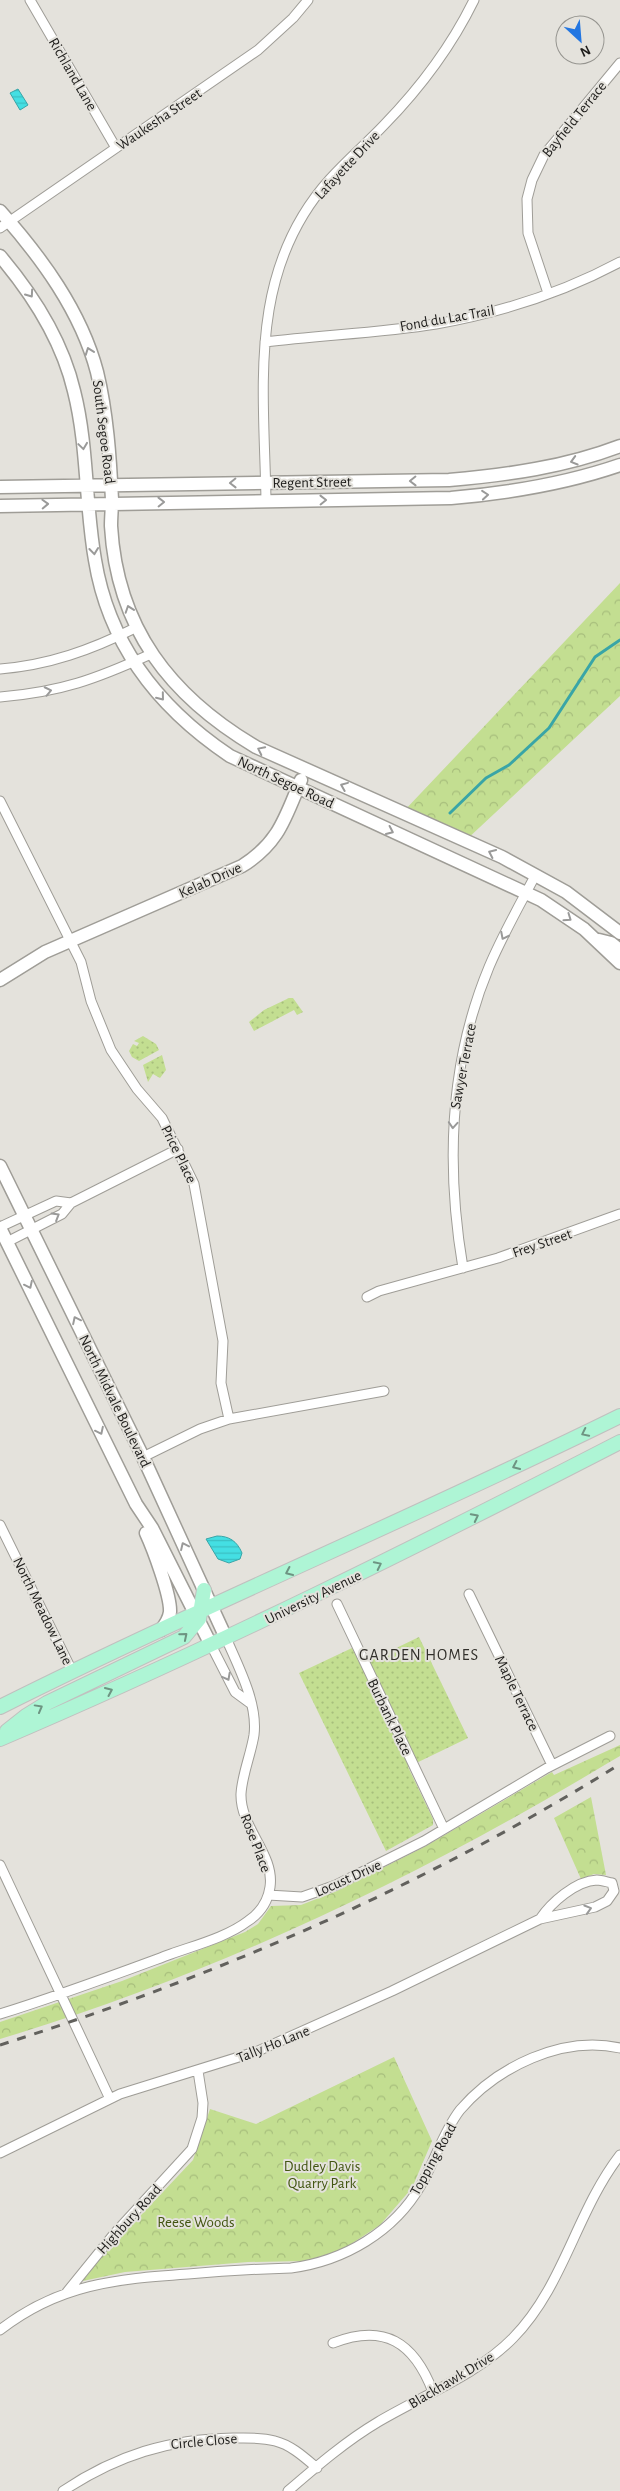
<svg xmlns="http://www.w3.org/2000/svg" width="620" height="2491" font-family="'Alegreya Sans',sans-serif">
  <defs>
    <pattern id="grass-dots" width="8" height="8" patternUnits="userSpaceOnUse" patternTransform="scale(1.25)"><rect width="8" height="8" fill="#c3de91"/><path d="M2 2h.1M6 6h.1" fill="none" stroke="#a7be7c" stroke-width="1.8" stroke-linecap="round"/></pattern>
    <pattern id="park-crowns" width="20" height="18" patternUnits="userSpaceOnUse" patternTransform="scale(1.25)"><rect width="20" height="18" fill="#c3de91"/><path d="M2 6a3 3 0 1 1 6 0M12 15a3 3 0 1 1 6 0" fill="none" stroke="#a7be7c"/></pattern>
    <pattern id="water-rules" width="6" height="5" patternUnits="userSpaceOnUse" patternTransform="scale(1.25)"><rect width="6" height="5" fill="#44dfe3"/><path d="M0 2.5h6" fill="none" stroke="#3bbfc2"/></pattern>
  </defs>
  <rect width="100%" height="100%" fill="#e4e2dc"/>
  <path fill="url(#grass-dots)" d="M289 998H293L303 1012 297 1015 294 1010 254 1031 249 1022 264 1010Z
    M143 1036 156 1044 159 1050 139 1061 132 1057 129 1051 133 1044 137 1046 139 1043 134 1041Z
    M162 1055 166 1070 160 1078 153 1074 148 1082 143 1065Z
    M419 1637 468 1738 408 1767 433 1819V1825L386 1851 299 1673 352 1648 361 1665Z"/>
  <path fill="url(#park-crowns)" d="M620 583V696L465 841 403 812Z
    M620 1745V1756L608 1763C417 1878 214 1975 0 2039V2022L122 1981 245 1932 258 1924 271 1906 301 1905 337 1891 426 1846 552 1772 554 1775Z
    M591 1797 606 1875 594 1874 581 1879 554 1818Z
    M394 2057 432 2141 412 2188 380 2225 342 2250 305 2261 248 2262 125 2272 78 2282 193 2160 210 2109 256 2124Z"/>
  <path fill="url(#water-rules)" stroke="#39a5a7" d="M18 89 28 105 20 110 10 93Z
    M217 1536C229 1536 237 1541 242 1553L240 1559 229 1563 218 1559 206 1539Z"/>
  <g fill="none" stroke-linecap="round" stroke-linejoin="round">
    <path stroke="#39a5a7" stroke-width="3" d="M450 813 486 778 509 765 549 728 595 657 620 640"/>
    <g stroke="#9f9d97" stroke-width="11">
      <path id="street" d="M30 0 116 148
        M0 228 258 50 293 18 308 0
        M548 293 528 233 527 199 532 180 544 155 620 63
        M265 342C322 335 380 333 436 324 499 313 564 292 620 262
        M266 500C264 386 247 271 330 179 347 160 366 144 384 125 421 87 451 47 474 0
        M0 669C49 665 91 650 135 628
        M0 697C61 692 96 679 151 654
        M0 801 81 962 91 1001 111 1050 137 1089 162 1118 194 1184 223 1341 221 1383 229 1419
        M0 1227 56 1201 71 1203
        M7 1242 62 1214 71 1203 178 1149
        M463 1268C446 1167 449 1063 489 967 502 936 519 906 535 876
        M367 1297 379 1291 498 1258 620 1214
        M143 1457 200 1429 229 1419 384 1391
        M0 1525 72 1671
        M469 1594 552 1765
        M337 1604 444 1829
        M211 1645 235 1692 250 1703
        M0 1865 110 2099
        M268 1895 302 1897 336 1885 424 1841 547 1768 610 1736
        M0 2014C58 1996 114 1975 171 1954 196 1945 227 1937 248 1921 260 1913 268 1901 270 1887 275 1854 240 1828 241 1794 242 1775 251 1754 254 1735 258 1703 238 1666 226 1638
        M0 2153 120 2094 258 2051 392 1991 540 1919 595 1907 607 1901 614 1891 612 1883C607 1882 601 1880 597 1880 575 1881 551 1903 540 1919
        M67 2292 114 2234 192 2149 202 2118 203 2103 198 2071
        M0 2330C59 2284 116 2279 188 2274 222 2271 257 2269 291 2268 344 2261 394 2232 421 2185 435 2161 443 2132 460 2110 497 2067 562 2035 620 2048
        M333 2343C384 2323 414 2342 433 2392
        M63 2491C117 2455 169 2439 233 2438 247 2438 261 2437 275 2441 291 2445 304 2457 317 2468
        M288 2491C317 2466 346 2441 378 2422 422 2396 478 2374 513 2338 564 2286 576 2212 620 2155"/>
    </g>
    <g stroke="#9f9d97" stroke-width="15">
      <path id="secondary" d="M0 211C41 257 81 311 97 372 107 413 110 458 112 500 112 508 111 517 111 526 117 628 170 696 256 747L502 857 566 892 620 933
        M0 256C33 295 62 340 74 391 88 446 85 504 95 560 109 646 160 709 230 756L541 900 584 929 620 963
        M0 487 449 480C507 475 565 467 620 446
        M0 506 451 498C509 493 565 484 620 465
        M599 940 611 943 620 950
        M0 980 45 952 242 866C279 843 285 818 301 780
        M0 1166 143 1457 226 1638
        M0 1228 136 1504 152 1528 211 1645
        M146 1533C153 1548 171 1596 170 1612 169 1619 165 1625 161 1630"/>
    </g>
    <g stroke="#c0c0bf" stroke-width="16">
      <path id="primary" d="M0 1707C204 1605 415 1517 620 1416
        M7 1731 26 1716 47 1703 184 1637 199 1619 204 1590
        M0 1739C211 1649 416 1547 620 1442"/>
    </g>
    <use href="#street" stroke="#fff" stroke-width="9"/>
    <use href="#secondary" stroke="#fff" stroke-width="12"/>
    <use href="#primary" stroke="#aef5d5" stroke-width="14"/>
    <path stroke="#62615d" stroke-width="3" stroke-dasharray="9 9" stroke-linecap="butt" d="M0 2045C217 1976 427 1885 620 1764"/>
  </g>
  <defs><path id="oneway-chevron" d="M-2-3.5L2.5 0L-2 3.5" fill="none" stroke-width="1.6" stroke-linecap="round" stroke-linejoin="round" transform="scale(1.25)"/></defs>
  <g stroke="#9a9a99">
    <use href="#oneway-chevron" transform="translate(30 294) rotate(55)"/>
    <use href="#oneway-chevron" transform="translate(89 351) rotate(-110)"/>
    <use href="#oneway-chevron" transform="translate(83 446) rotate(82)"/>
    <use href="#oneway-chevron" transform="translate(574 461) rotate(164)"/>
    <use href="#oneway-chevron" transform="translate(413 481) rotate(179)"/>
    <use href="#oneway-chevron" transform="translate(233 483) rotate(179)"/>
    <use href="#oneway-chevron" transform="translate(485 495) rotate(-5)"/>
    <use href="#oneway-chevron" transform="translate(323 500) rotate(-1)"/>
    <use href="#oneway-chevron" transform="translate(161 502) rotate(-1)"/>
    <use href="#oneway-chevron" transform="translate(45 504) rotate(-2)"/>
    <use href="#oneway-chevron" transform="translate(94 551) rotate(84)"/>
    <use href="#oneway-chevron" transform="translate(129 609) rotate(-109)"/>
    <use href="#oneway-chevron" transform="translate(48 691) rotate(-12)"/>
    <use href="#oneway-chevron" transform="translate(161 697) rotate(51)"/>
    <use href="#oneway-chevron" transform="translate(261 750) rotate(-154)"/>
    <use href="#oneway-chevron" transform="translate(344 786) rotate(-158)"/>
    <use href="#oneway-chevron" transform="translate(390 831) rotate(25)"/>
    <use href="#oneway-chevron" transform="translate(492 853) rotate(-155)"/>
    <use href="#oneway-chevron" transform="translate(568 918) rotate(35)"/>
    <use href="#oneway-chevron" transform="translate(504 936) rotate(117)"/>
    <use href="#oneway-chevron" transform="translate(453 1125) rotate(94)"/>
    <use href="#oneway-chevron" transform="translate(56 1216) rotate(-31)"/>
    <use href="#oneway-chevron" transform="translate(29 1285) rotate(64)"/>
    <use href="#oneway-chevron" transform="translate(76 1320) rotate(-116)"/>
    <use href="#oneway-chevron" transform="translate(100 1431) rotate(64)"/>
    <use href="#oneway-chevron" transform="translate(184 1546) rotate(-115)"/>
    <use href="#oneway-chevron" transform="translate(227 1677) rotate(62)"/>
    <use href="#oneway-chevron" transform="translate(588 1909) rotate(-17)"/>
  </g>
  <g stroke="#6e9482">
    <use href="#oneway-chevron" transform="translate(585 1433) rotate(154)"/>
    <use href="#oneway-chevron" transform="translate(516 1466) rotate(155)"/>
    <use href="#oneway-chevron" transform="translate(475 1517) rotate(-27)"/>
    <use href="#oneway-chevron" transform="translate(378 1565) rotate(-26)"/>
    <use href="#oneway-chevron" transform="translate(289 1572) rotate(155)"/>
    <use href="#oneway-chevron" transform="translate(184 1636) rotate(-40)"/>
    <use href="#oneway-chevron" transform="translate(109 1691) rotate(-24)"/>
    <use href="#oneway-chevron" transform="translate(39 1708) rotate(-29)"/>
  </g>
  <g text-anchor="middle" stroke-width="4" stroke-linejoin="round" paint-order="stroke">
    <g font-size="15" fill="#1f1e1c" stroke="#e4e2dc">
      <text transform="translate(73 74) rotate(60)" y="5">Richland Lane</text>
      <text transform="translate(159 119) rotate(-34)" y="5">Waukesha Street</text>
      <text transform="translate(574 119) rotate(-51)" y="5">Bayfield Terrace</text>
      <text transform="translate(347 165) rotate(-47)" y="5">Lafayette Drive</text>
      <text transform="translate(447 318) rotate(-10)" y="5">Fond du Lac Trail</text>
      <text transform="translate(104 432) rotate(83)" y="5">South Segoe Road</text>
      <text transform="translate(312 482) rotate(-1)" y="5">Regent Street</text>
      <text transform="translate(286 782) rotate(25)" y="5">North Segoe Road</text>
      <text transform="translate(210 880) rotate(-24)" y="5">Kelab Drive</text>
      <text transform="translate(463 1066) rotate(-79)" y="5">Sawyer Terrace</text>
      <text transform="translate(179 1154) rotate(64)" y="5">Price Place</text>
      <text transform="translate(542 1243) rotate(-19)" y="5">Frey Street</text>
      <text transform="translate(115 1401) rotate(64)" y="5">North Midvale Boulevard</text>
      <text transform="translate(313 1597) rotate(-26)" y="5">University Avenue</text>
      <text transform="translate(43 1611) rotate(64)" y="5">North Meadow Lane</text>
      <text transform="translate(517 1693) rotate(64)" y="5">Maple Terrace</text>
      <text transform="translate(390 1717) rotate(64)" y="5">Burbank Place</text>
      <text transform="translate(256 1843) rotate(69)" y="5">Rose Place</text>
      <text transform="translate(348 1878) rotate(-24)" y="5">Locust Drive</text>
      <text transform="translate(273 2044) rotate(-22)" y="5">Tally Ho Lane</text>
      <text transform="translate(433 2159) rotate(-61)" y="5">Topping Road</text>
      <text transform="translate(129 2219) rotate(-48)" y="5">Highbury Road</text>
      <text transform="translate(451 2380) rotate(-31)" y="5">Blackhawk Drive</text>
      <text transform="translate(204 2441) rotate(-5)" y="5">Circle Close</text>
    </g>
    <g font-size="15" fill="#435612" stroke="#e4e2dc">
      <text x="322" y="2171">Dudley Davis<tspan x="322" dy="17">Quarry Park</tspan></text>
      <text x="196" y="2227">Reese Woods</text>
    </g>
    <g font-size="16" letter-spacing="1" fill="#32302b" stroke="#e4e2dc">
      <text x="419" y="1660">GARDEN HOMES</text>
    </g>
  </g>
  <g transform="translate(580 40) rotate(154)"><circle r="24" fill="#e4e2dc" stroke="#95948f"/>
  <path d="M0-4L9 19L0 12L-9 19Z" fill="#2376e1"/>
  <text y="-8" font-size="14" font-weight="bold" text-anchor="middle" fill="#1f1e1c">N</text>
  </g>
</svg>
